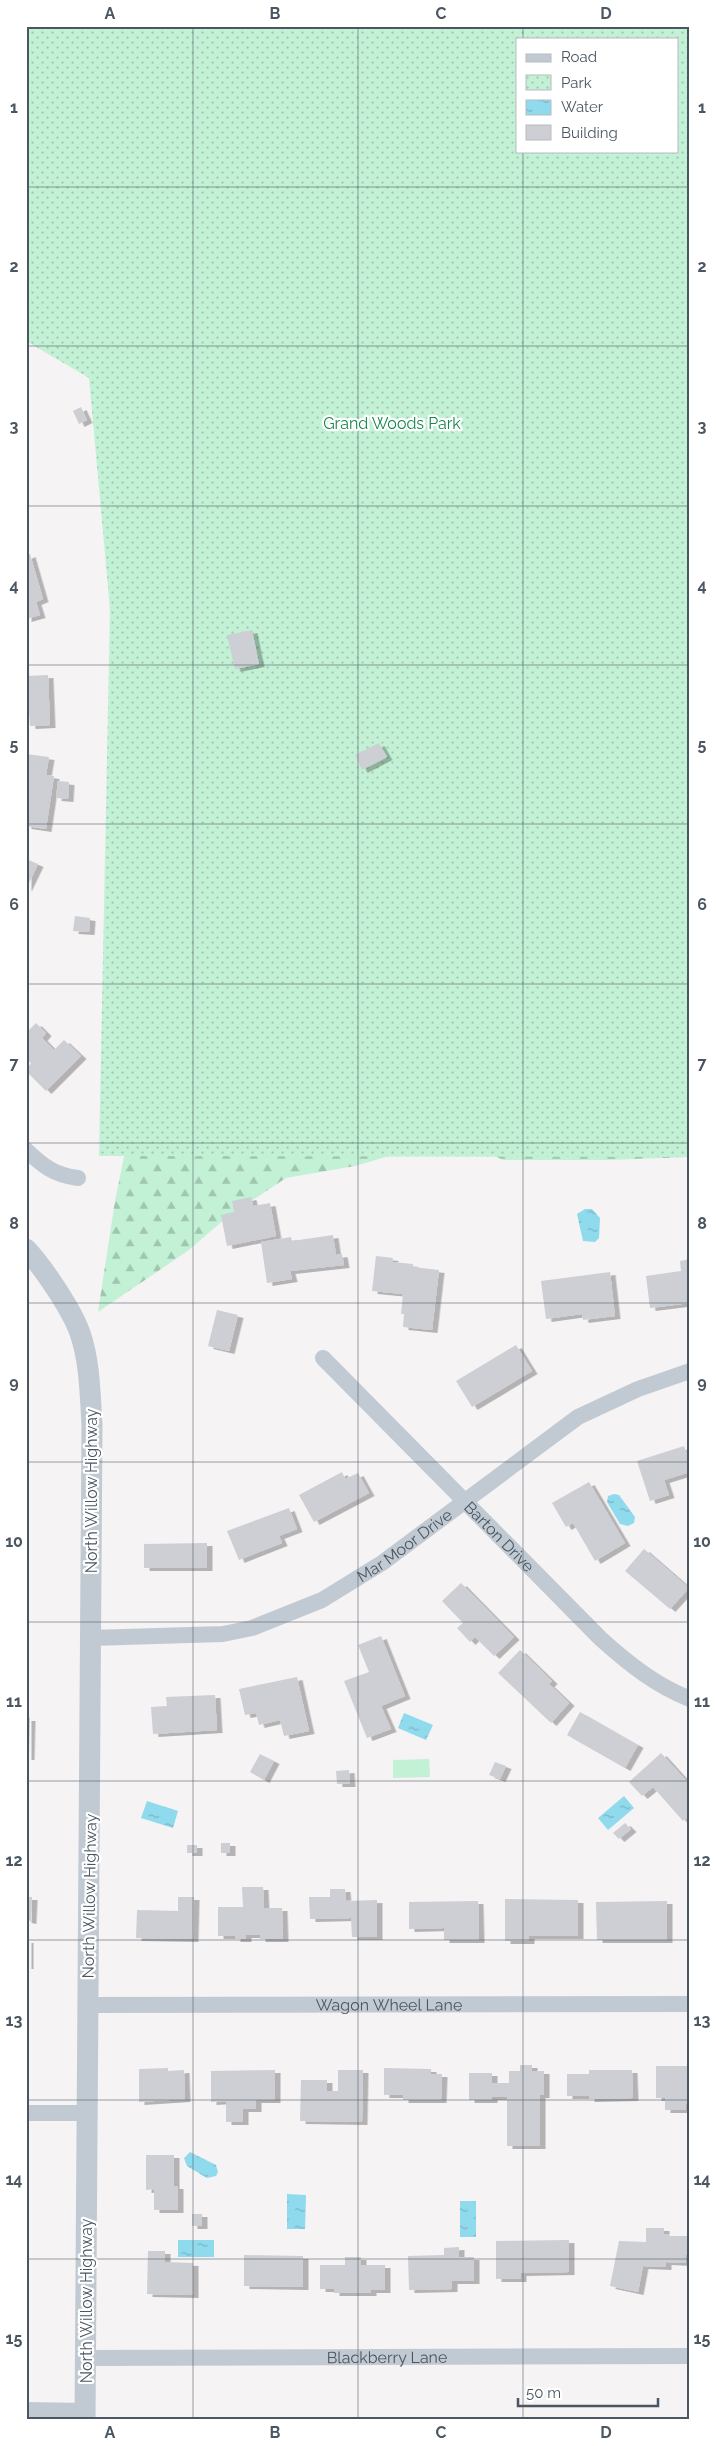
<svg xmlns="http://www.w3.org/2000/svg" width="716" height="2446" font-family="Raleway,sans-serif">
  <defs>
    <pattern id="forest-firs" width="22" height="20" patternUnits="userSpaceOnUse" patternTransform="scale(1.25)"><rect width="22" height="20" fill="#c3f1d5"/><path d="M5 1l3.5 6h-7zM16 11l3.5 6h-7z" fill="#a0c6b0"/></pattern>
    <pattern id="park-dots" width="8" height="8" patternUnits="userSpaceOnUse" patternTransform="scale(1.25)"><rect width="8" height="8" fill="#c3f1d5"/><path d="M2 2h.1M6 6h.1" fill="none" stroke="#a0c6b0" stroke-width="1.8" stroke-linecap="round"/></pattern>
    <pattern id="water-ripples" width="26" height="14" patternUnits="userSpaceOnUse" patternTransform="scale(1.25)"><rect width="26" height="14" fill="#90daee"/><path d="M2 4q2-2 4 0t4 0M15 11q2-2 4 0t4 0" fill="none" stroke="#78b4c4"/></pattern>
    <filter id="shadow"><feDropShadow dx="5.5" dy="3" stdDeviation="0" flood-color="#0004"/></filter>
  </defs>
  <rect width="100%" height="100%" fill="#f5f3f3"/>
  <path fill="url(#forest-firs)" d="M538 786 553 885 513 944 476 1032V1090L600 1077 690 1078V1157L608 1160H503L454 1137 355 1166 286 1178 227 1217 189 1250 98 1312 115 1201 130 1127 148 1102 186 1079 230 1084 262 1056 311 1041 294 1005 290 974 263 968 259 950 289 897 328 896 377 861 426 875 468 873 495 845 507 788Z"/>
  <path fill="url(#park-dots)" fill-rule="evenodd" d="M26 26H690V1157L99 1156 110 609 89 378 26 341ZM517 39H677V151H517Z"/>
  <path fill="#c3f1d5" d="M429 1759 430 1777 393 1778V1760Z"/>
  <path fill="url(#water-ripples)" d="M585 1209H592L600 1218 599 1238 595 1242 583 1241 577 1214Z
    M614 1494 619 1495 635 1517 634 1523 628 1526 620 1524 607 1502 608 1496Z
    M404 1713 433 1725 426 1740 398 1728Z
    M624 1796 634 1808 608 1830 598 1818Z
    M147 1801 178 1811 173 1828 141 1818Z
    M190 2152 216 2165 218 2172 216 2176 207 2178 187 2166 184 2158Z
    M287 2194 306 2195 305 2229H287Z
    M460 2201H476V2237H460Z
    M178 2240H214V2257H178Z"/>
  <path fill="#cdcfd5" filter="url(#shadow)" d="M81 407 87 420 79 424 73 411Z
    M30 554 43 599 36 602 40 615 26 619V556Z
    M252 630 259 664 235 669 227 635Z
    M48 675 50 725 30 726 29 711H26V676Z
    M379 743 387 757 362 770 355 755Z
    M26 754 49 757 46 775 54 776 46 829 26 826Z
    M58 781 69 782 68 799 56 798Z
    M26 859 38 864 26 889Z
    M75 916 90 918 89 932 73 931Z
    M36 1023 46 1033 42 1038 54 1050 64 1040 81 1056 46 1091 26 1071 31 1063 26 1058V1033Z
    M251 1197 253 1206 270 1203 276 1236 227 1246 221 1215 234 1212 232 1201Z
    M333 1235 336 1255 342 1254 344 1265 290 1271 292 1279 267 1283 261 1242 291 1237 292 1241Z
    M376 1256 393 1258 392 1262 413 1264V1267L439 1270 432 1330 403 1327 404 1314H401L403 1294 372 1291Z
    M690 1259V1303L650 1308 646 1276 681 1271 680 1261Z
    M610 1272 615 1316 583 1320 582 1314 546 1319 541 1281Z
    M217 1310 238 1315 229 1351 208 1346Z
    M516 1345 532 1371 472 1407 456 1381Z
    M684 1446 690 1463V1472L664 1480 669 1495 650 1501 637 1461Z
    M342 1472 345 1479 358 1473 369 1493 314 1522 299 1495Z
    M589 1482 625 1543 595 1561 573 1523 566 1527 552 1503Z
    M289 1508 297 1529 279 1536 282 1543 239 1560 227 1531Z
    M207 1543V1568H144V1544Z
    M644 1549 689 1588 670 1609 625 1571Z
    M461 1583 514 1637 494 1656 475 1637 470 1642 457 1628 463 1623 442 1601Z
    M381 1636 405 1696 381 1706 391 1729 367 1738 344 1681 369 1672 358 1645Z
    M520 1650 552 1681 549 1684 569 1703 551 1723 498 1673Z
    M297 1677 309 1731 284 1736 280 1720 259 1725 256 1713 245 1715 239 1689Z
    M215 1695 217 1730 153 1734 151 1707 167 1706 166 1697Z
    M580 1712 638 1745 625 1768 567 1735Z
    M26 1718H30L29 1757H26Z
    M661 1753 690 1785V1815L683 1821 653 1787 642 1796 629 1782Z
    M260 1754 274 1761 264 1780 250 1772Z
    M495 1762 506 1766 500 1779 489 1775Z
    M349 1770 350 1784H337L336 1771Z
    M625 1823 631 1829 619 1839 613 1833Z
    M221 1843H230V1853H221Z
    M187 1845H197V1853H187Z
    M242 1887H263L264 1908H282L283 1939H260V1935H246V1939H235V1936H218V1907H243Z
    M330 1889H345L346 1901 377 1900V1937H352L351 1918 310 1919 309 1897H330Z
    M26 1897H32L31 1921 26 1920Z
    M178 1897H194L193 1939 136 1938 137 1910 178 1911Z
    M505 1899 578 1900V1936H529V1941H505Z
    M478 1901 479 1940H444V1928L409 1929V1902Z
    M667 1901V1940H597L596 1902Z
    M26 1940H28V1966H26Z
    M520 2065H532V2071H544V2095H540V2146H507V2097H492V2100H469V2073H492V2083H509V2071H520Z
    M656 2066H690V2104H686V2110H665V2098H656Z
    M168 2068V2071L184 2070 185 2099 139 2102V2069Z
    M384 2068 431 2069V2074H442L441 2100H403V2095H384Z
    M275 2070V2100H256V2109H243V2122H226V2101L211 2102V2071Z
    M338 2070H363L362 2122 300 2121 301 2080H327V2091H338Z
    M589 2070H632L633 2098 589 2099V2096H567V2074H589Z
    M146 2155H174V2186H178V2210H154V2189L146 2190Z
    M192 2214H202V2226H192Z
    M646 2228H664V2234H670L669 2236H690V2255H686V2263L666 2262V2267L643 2266 638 2292 610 2286 619 2241 646 2242Z
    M569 2240V2272L521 2273V2279H496V2241Z
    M459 2247V2257H474V2281H452V2289L409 2290 408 2256 444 2255V2248Z
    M148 2251H165V2262L193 2263V2295L147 2294Z
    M244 2255 303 2256V2287L244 2286Z
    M345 2257H361V2265H385V2290H371V2293H334V2289H320V2265H345Z
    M412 2418H433V2420H412Z"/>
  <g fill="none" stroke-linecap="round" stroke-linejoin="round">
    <g stroke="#c1cad2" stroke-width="16">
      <path d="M26 1150C43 1166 54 1175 78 1178"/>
      <path id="s1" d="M323 1358 601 1639C629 1664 655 1685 690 1699"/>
      <path id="s2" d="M91 1638 223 1634 252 1628 322 1600 382 1563 578 1417 638 1389 690 1371"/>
      <path id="s3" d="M88 2005 690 2004"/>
      <path d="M26 2113H87"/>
      <path id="s4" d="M85 2358 690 2356"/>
      <path d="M26 2410 85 2411"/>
    </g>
    <path stroke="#c1cad2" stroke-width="21" d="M26 1249C43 1267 72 1310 80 1333 90 1362 90 1394 92 1425L85 2420"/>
  </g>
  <path fill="none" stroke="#4a5661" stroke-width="1" stroke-opacity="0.55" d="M193 26V2420M358 26V2420M523 26V39M523 151V2420M26 187H690M26 346H690M26 506H690M26 665H690M26 824H690M26 984H690M26 1143H690M26 1303H690M26 1462H690M26 1622H690M26 1781H690M26 1940H690M26 2100H690M26 2259H690"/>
  <g text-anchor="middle" stroke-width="4.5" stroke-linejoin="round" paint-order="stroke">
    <g font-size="16" fill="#17864f" stroke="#fff">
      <text x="392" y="429">Grand Woods Park</text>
    </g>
    <g font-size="16" fill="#4a5661" stroke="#fff">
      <text transform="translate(91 1491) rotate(-90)" y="6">North Willow Highway</text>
      <text dy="6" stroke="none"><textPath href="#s1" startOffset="251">Barton Drive</textPath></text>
      <text dy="6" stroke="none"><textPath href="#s2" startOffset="336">Mar Moor Drive</textPath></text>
      <text transform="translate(89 1896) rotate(-89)" y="6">North Willow Highway</text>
      <text dy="6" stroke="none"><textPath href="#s3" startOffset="301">Wagon Wheel Lane</textPath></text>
      <text transform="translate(86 2301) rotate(-90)" y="6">North Willow Highway</text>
      <text dy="6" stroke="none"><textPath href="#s4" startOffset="302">Blackberry Lane</textPath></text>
    </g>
  </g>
  <rect width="716" height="2446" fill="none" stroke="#ffffff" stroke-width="55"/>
  <rect x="516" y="38" width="162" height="115" fill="#ffffff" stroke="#b7bbc0"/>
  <rect x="526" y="54" width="25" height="8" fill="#c1cad2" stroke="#b7bbc0"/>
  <text x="561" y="62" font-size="15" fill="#4a5661">Road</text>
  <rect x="526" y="75" width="25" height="15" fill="url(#park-dots)" stroke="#b7bbc0"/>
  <text x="561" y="88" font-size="15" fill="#4a5661">Park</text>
  <rect x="526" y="100" width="25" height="15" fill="url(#water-ripples)" stroke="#b7bbc0"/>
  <text x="561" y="112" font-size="15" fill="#4a5661">Water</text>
  <rect x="526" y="125" width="25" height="15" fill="#cdcfd5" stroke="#b7bbc0"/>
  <text x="561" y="138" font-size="15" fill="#4a5661">Building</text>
  <path d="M518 2398v8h140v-8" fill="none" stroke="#4a5661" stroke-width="2.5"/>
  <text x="526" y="2398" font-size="15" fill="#4a5661" stroke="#ffffff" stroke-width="4" paint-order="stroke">50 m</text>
  <rect x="28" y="28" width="660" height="2390" fill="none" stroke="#4a5661" stroke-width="2"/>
  <g font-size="16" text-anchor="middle" font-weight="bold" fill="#4a5661">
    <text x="110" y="19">A</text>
    <text x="275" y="19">B</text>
    <text x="441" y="19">C</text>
    <text x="606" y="19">D</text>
    <text x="14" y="113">1</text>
    <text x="702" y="113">1</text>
    <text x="14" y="272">2</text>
    <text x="702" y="272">2</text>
    <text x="14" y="432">3</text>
    <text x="702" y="432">3</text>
    <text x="14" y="591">4</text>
    <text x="702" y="591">4</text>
    <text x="14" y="750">5</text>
    <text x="702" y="750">5</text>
    <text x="14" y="910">6</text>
    <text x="702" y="910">6</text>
    <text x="14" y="1069">7</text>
    <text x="702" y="1069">7</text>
    <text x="14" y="1229">8</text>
    <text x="702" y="1229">8</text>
    <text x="14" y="1388">9</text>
    <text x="702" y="1388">9</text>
    <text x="14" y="1547">10</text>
    <text x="702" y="1547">10</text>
    <text x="14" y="1707">11</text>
    <text x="702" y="1707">11</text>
    <text x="14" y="1866">12</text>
    <text x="702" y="1866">12</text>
    <text x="14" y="2026">13</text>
    <text x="702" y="2026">13</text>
    <text x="14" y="2185">14</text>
    <text x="702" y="2185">14</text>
    <text x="14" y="2344">15</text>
    <text x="702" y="2344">15</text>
    <text x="110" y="2438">A</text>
    <text x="275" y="2438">B</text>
    <text x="441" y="2438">C</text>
    <text x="606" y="2438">D</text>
  </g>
</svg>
